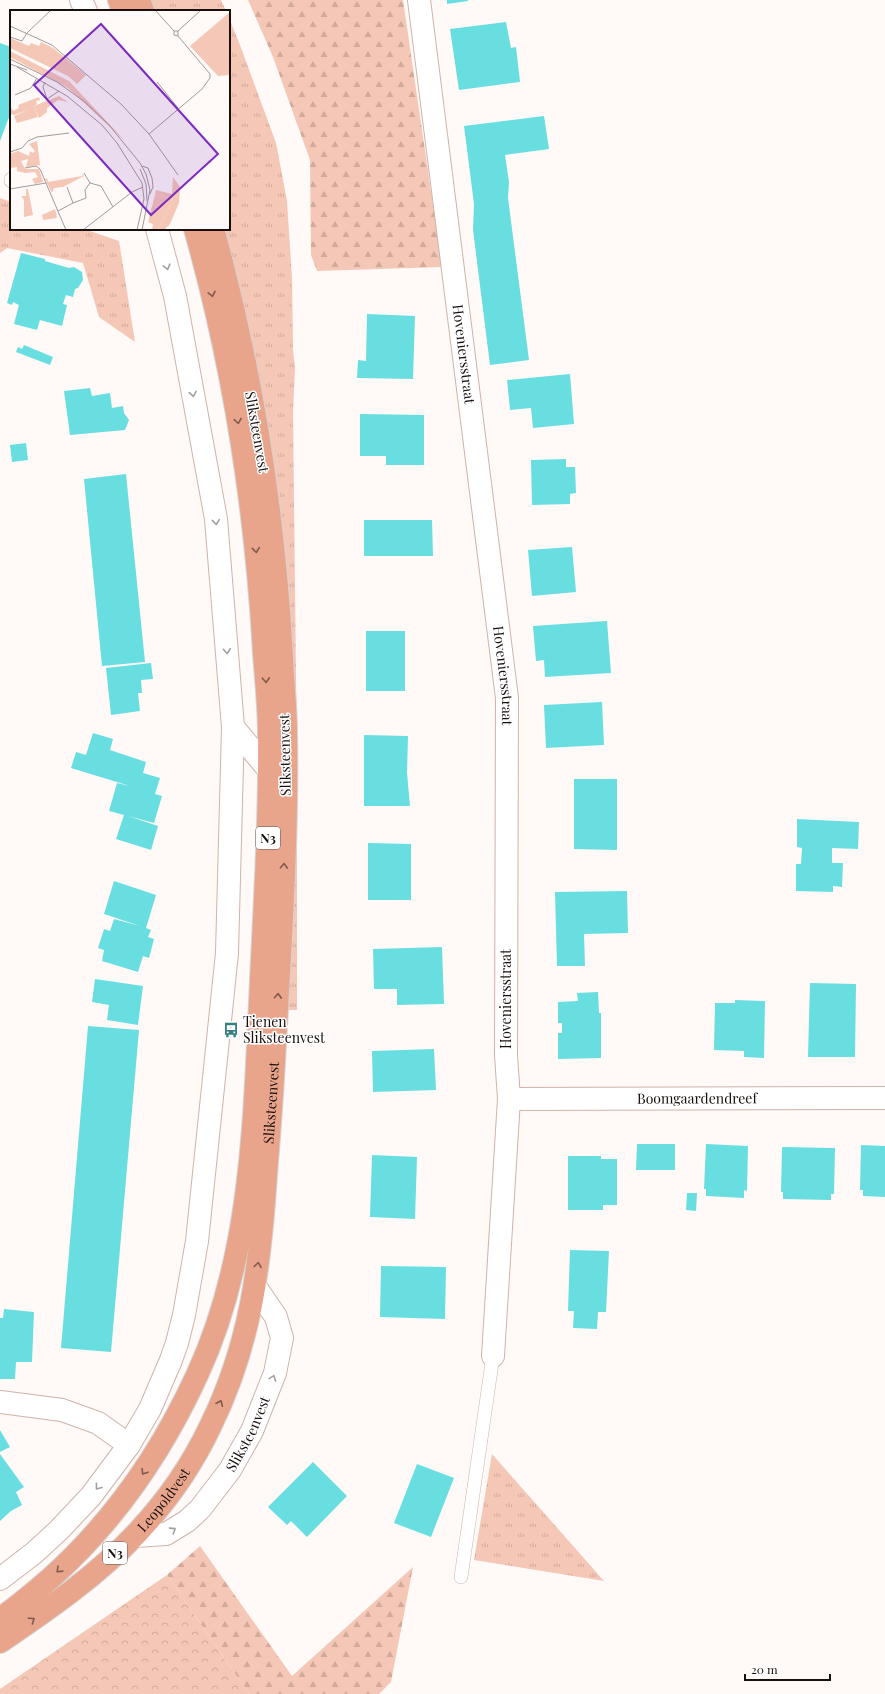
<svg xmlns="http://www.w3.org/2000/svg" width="885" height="1694" font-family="'Playfair Display',serif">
  <defs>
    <pattern id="grass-tufts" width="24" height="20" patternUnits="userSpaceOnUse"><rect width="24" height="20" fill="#f5c7b6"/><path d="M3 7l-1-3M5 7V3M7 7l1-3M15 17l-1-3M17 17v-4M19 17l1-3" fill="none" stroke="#d1aa9b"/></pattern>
    <pattern id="forest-firs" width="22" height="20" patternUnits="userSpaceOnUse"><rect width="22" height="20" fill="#f5c7b6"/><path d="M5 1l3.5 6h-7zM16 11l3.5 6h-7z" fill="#d1aa9b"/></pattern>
    <pattern id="park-crowns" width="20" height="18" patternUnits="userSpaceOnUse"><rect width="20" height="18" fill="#f5c7b6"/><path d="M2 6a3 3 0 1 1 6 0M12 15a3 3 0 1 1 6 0" fill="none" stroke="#d1aa9b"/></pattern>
  </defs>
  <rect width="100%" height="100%" fill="#fff9f7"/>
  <path fill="url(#grass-tufts)" d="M146 0H221L226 11H151Z
    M229 18 240 45 276 143 287 201 292 278 293 350 295 367 293 412 297 764V1010H284L265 437 228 241 224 229H229Z
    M0 198 11 202V229H84L119 241 135 342 99 317 83 263 7 248 0 253Z
    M492 1454 604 1581 474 1560Z"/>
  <path fill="url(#forest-firs)" d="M248 0H403L442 267 317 271 311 255 310 160 273 57Z
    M200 1546 292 1676 413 1567 391 1682 379 1694H249L167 1575Z"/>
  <path fill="url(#park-crowns)" d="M167 1575 249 1694H0V1689Z"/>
  <path fill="#68dee1" d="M447 0H468V1L447 4Z
    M506 22 511 48 516 47 520 82 459 90 450 29Z
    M0 43 11 47V112L0 141Z
    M544 116 549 149 505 155 509 182 508 198 529 360 490 365 473 230 474 204 464 126Z
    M21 253 45 259V261L69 268 74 267 82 272 83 280 78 288 75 289 73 297 66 295 63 304 67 305 62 326 40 320 37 330 14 324 19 305 13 302 12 305 7 303Z
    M367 314 415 316 413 379 357 378 358 360 366 361Z
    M24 345 53 357 50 365 16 352 18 347 22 349Z
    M570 374 574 424 533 428 531 408 510 410 507 380Z
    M90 388 92 396 110 393 112 408 123 406 124 413 129 420 125 430 70 435 64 391Z
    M360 414 424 415V465H386V456H360Z
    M26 443 28 460 12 462 10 445Z
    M566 459V467H575L576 493 570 494V504L532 505 531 460Z
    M126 474 145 662 102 666 84 479Z
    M364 520H432L433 556H364Z
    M572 547 576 592 532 596 528 550Z
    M607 621 611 673 545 677 544 660 536 661 533 626Z
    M366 631H405V691H366Z
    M151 663 153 679 141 680 142 693H138L140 711 111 715 106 668Z
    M602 702 604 745 546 748 544 705Z
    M93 733 113 739 110 750 146 762 143 773 160 778 155 794 162 796 154 823 128 816 158 826 151 850 116 839 124 815 109 811 117 783 130 786 71 768 76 752 86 755Z
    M364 735 408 736 407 773 410 806H364Z
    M574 779H617V850L574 849Z
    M797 819 859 822 858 849 832 848V863H843L842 887 833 886V892L796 891V864H801L802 848 797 847Z
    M368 843 411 844V900H368Z
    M114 881 156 895 146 928 151 930 148 937 154 939 149 958 143 956 138 972 102 961 104 950 98 948 104 929 110 931 114 919 140 926 104 914Z
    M627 891 628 933 584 934 585 966H557L555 892Z
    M442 947 444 1004 397 1005V989H374L373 949Z
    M95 979 143 986 138 1025 107 1020 109 1005 92 1002Z
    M810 983 856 984 855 1057H808Z
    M598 992 599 1013H601V1058L558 1059V1033H562V1023H558V1002L578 1001 577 993Z
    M735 1000 765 1001 764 1058 744 1057V1051L714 1050 715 1003H735Z
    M88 1026 139 1030 111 1352 61 1348Z
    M434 1049 436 1090 373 1092 372 1051Z
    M637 1144H675V1170H636Z
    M706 1144 748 1146 747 1191 744 1190V1198L706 1196V1189H704Z
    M861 1145 885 1146V1197L863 1196V1190H860Z
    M782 1147 835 1148 834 1194H831V1200L783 1199V1192H781Z
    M372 1155 417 1157 415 1219 370 1217Z
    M568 1156H601V1159H617V1205H603V1210H568Z
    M687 1193H697L696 1211 686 1210Z
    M570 1250 609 1251 606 1312H598L597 1329 573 1328 574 1311H568Z
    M381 1266 446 1267 445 1319 380 1317Z
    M4 1309 34 1312 32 1362H16L15 1379H0V1318H3Z
    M0 1430 10 1447 0 1452Z
    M0 1454 24 1487 16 1492 22 1505 11 1511 0 1521Z
    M313 1462 347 1496 307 1537 291 1521 287 1525 268 1507Z
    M417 1464 454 1478 431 1537 394 1523Z"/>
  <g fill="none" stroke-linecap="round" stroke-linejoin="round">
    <g stroke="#ceb3a9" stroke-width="14">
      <path id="lane" d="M11 179V181
        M461 1577 493 1356"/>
    </g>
    <g stroke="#ceb3a9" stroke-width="24">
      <g id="street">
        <path d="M81 0 86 11"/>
        <path id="s1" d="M419 0 507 698 506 1055 509 1099 493 1356"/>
        <path d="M233 727 269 770"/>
        <path id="s2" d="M509 1099 885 1098"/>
        <path d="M0 1402 62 1410 98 1423 129 1445"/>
        <path id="s3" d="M135 1536 166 1534 187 1521 200 1509 230 1470 252 1431 275 1373 282 1338 276 1317 255 1286"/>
        <path d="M0 1579 34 1553 58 1531 91 1496 129 1445 150 1409 171 1360 177 1343 184 1315 197 1241 227 953 233 727 216 519 175 296 157 229"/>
      </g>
    </g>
    <g stroke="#d5d4d3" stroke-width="24">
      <g id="primary">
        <path d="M119 0 123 11"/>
        <path d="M139 0 143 11"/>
        <path d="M0 1619C18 1606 35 1592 52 1577 114 1521 163 1450 198 1373 251 1258 254 1127 260 1002 264 913 270 824 269 735 269 708 266 680 264 653 256 510 234 367 195 229"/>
        <path id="s4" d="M0 1642C47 1610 98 1575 137 1533 166 1502 192 1465 210 1427 251 1344 260 1266 266 1175 269 1137 272 1099 274 1061 280 952 288 843 286 734 286 708 283 683 282 657 274 512 252 369 213 229"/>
      </g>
    </g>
    <use href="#lane" stroke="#fff" stroke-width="13"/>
    <use href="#street" stroke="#fff" stroke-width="22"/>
    <use href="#primary" stroke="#e9a58b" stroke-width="22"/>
  </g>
  <defs><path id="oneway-chevron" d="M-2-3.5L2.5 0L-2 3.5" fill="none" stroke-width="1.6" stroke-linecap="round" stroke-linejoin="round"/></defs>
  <g stroke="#a39f9e">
    <use href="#oneway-chevron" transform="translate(167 267) rotate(75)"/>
    <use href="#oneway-chevron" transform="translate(193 394) rotate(80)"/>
    <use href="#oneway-chevron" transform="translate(216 522) rotate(84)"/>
    <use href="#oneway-chevron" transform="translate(227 651) rotate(85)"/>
    <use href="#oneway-chevron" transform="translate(273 1378) rotate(-70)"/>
    <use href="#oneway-chevron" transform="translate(98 1487) rotate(127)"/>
    <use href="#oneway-chevron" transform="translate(173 1530) rotate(-33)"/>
  </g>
  <g stroke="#805a4c">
    <use href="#oneway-chevron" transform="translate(212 294) rotate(78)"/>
    <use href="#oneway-chevron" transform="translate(238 421) rotate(81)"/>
    <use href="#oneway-chevron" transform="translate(256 550) rotate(84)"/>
    <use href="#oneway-chevron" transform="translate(266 680) rotate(87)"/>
    <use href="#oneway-chevron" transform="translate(284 866) rotate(-87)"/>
    <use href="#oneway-chevron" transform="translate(278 996) rotate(-87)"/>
    <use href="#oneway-chevron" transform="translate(258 1265) rotate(-81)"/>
    <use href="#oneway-chevron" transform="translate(220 1403) rotate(-67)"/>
    <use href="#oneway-chevron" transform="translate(144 1472) rotate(122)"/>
    <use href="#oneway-chevron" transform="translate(59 1570) rotate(136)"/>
    <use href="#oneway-chevron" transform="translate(32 1620) rotate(-35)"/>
  </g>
  <defs>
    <g id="bus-bare" transform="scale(1.2)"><path d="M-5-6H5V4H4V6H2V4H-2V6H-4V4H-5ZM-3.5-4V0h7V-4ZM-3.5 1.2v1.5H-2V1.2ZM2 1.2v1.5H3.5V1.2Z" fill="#367f81" stroke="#fff" stroke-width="2.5" paint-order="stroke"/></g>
  </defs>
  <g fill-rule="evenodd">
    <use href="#bus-bare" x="231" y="1030"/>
  </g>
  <g text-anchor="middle" stroke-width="3" stroke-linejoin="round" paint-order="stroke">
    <g fill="#fff" stroke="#5d5755" stroke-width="1">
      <rect x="256" y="827" width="24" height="22" rx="3"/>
      <rect x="103" y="1542" width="24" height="22" rx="3"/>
    </g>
    <g font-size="13" font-weight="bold" fill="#180f0c">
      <text x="268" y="843">N3</text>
      <text x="115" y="1558">N3</text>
    </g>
    <g font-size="14" fill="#180f0c" stroke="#fff">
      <text dy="5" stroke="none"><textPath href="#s1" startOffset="357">Hoveniersstraat</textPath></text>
      <text transform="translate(257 432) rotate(80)" y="5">Sliksteenvest</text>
      <text dy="5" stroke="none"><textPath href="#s1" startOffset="681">Hoveniersstraat</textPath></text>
      <text transform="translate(285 755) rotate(-91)" y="5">Sliksteenvest</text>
      <text transform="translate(506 999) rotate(-90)" y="5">Hoveniersstraat</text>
      <text dy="5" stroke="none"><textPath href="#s2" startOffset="188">Boomgaardendreef</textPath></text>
      <text dy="5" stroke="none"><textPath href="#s4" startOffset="637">Sliksteenvest</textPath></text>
      <text dy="5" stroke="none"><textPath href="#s3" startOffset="163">Sliksteenvest</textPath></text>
      <text dy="5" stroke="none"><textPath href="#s4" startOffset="218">Leopoldvest</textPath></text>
    </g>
    <g font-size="14" fill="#180f0c" stroke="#fff" text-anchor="start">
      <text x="243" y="1027">Tienen<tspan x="243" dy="16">Sliksteenvest</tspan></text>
    </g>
  </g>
  <g transform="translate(10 10)">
    <rect width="220" height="220" fill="#fff9f7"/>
    <path d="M0 41 59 71 116 132 58 78 0 47ZM49 86 58 92 48 90 37 98V102L29 108 24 96ZM27 131 30 155 16 157 18 149 11 151 15 159H29L33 172 25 174 22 169 28 167 25 162 15 163 7 161V157L0 158V144L8 141 19 146 20 141 23 143 25 141 19 134ZM73 164 74 166 53 177 44 178 42 183 35 169 37 168 38 172 72 166ZM16 179H18L23 205 14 207V190L11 186H16Z" fill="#f5c7b6"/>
    <path d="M0 28 19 36 21 33 29 36 31 32 43 38 76 65 67 74 58 66 0 38ZM163 167 170 177 169 193 160 214 154 220H148L163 189 145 185 146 180 162 184Z" fill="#f5c7b6"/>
    <path d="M220 2V65L208 66 180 36ZM145 185 163 189 148 220H142L143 214 138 212Z" fill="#f5c7b6"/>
    <path d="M29 87 30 90 26 91 27 94 24 96 28 107 7 113 4 106 18 100 4 105 0 104V95L3 101 9 98 8 95ZM45 199 47 208 33 210 32 205Z" fill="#f5c7b6"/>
    <path fill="none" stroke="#a39b99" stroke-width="1" d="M145 0 164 21M0 16 42 35 111 94 139 124 168 165M168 21 191 0M0 27 12 31 17 23 41 0M0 49 47 72 75 92 99 115 130 153 136 164 140 180 132 220M0 54 17 60M7 57 57 86 92 115 107 133 132 173 134 189 127 220M35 72 33 77 37 89 49 81M147 72 168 98M5 85 21 78 27 68M139 124 192 79 200 68V64L168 26 164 25V21H168V26M0 142 12 138 18 131 27 127 59 123M132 156 138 158 142 168 143 177 140 184M15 158 26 156 30 159 56 220M130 159 136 174 137 191M80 173 91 176 103 197M0 179 36 173M63 193 76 188 75 180 80 173 74 163M48 201 63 193 57 177M73 220 122 182 133 177"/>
    <path fill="#7b2cbf" fill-opacity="0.15" stroke="#7b2cbf" stroke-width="2" d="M91 14 208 144 141 205 24 75Z"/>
    <rect width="220" height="220" fill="none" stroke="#180f0c" stroke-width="2"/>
  </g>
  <path d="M745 1674v6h85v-6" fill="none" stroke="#180f0c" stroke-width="2"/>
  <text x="751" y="1674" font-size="12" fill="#180f0c" stroke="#ffffff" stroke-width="3" paint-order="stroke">20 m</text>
</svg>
